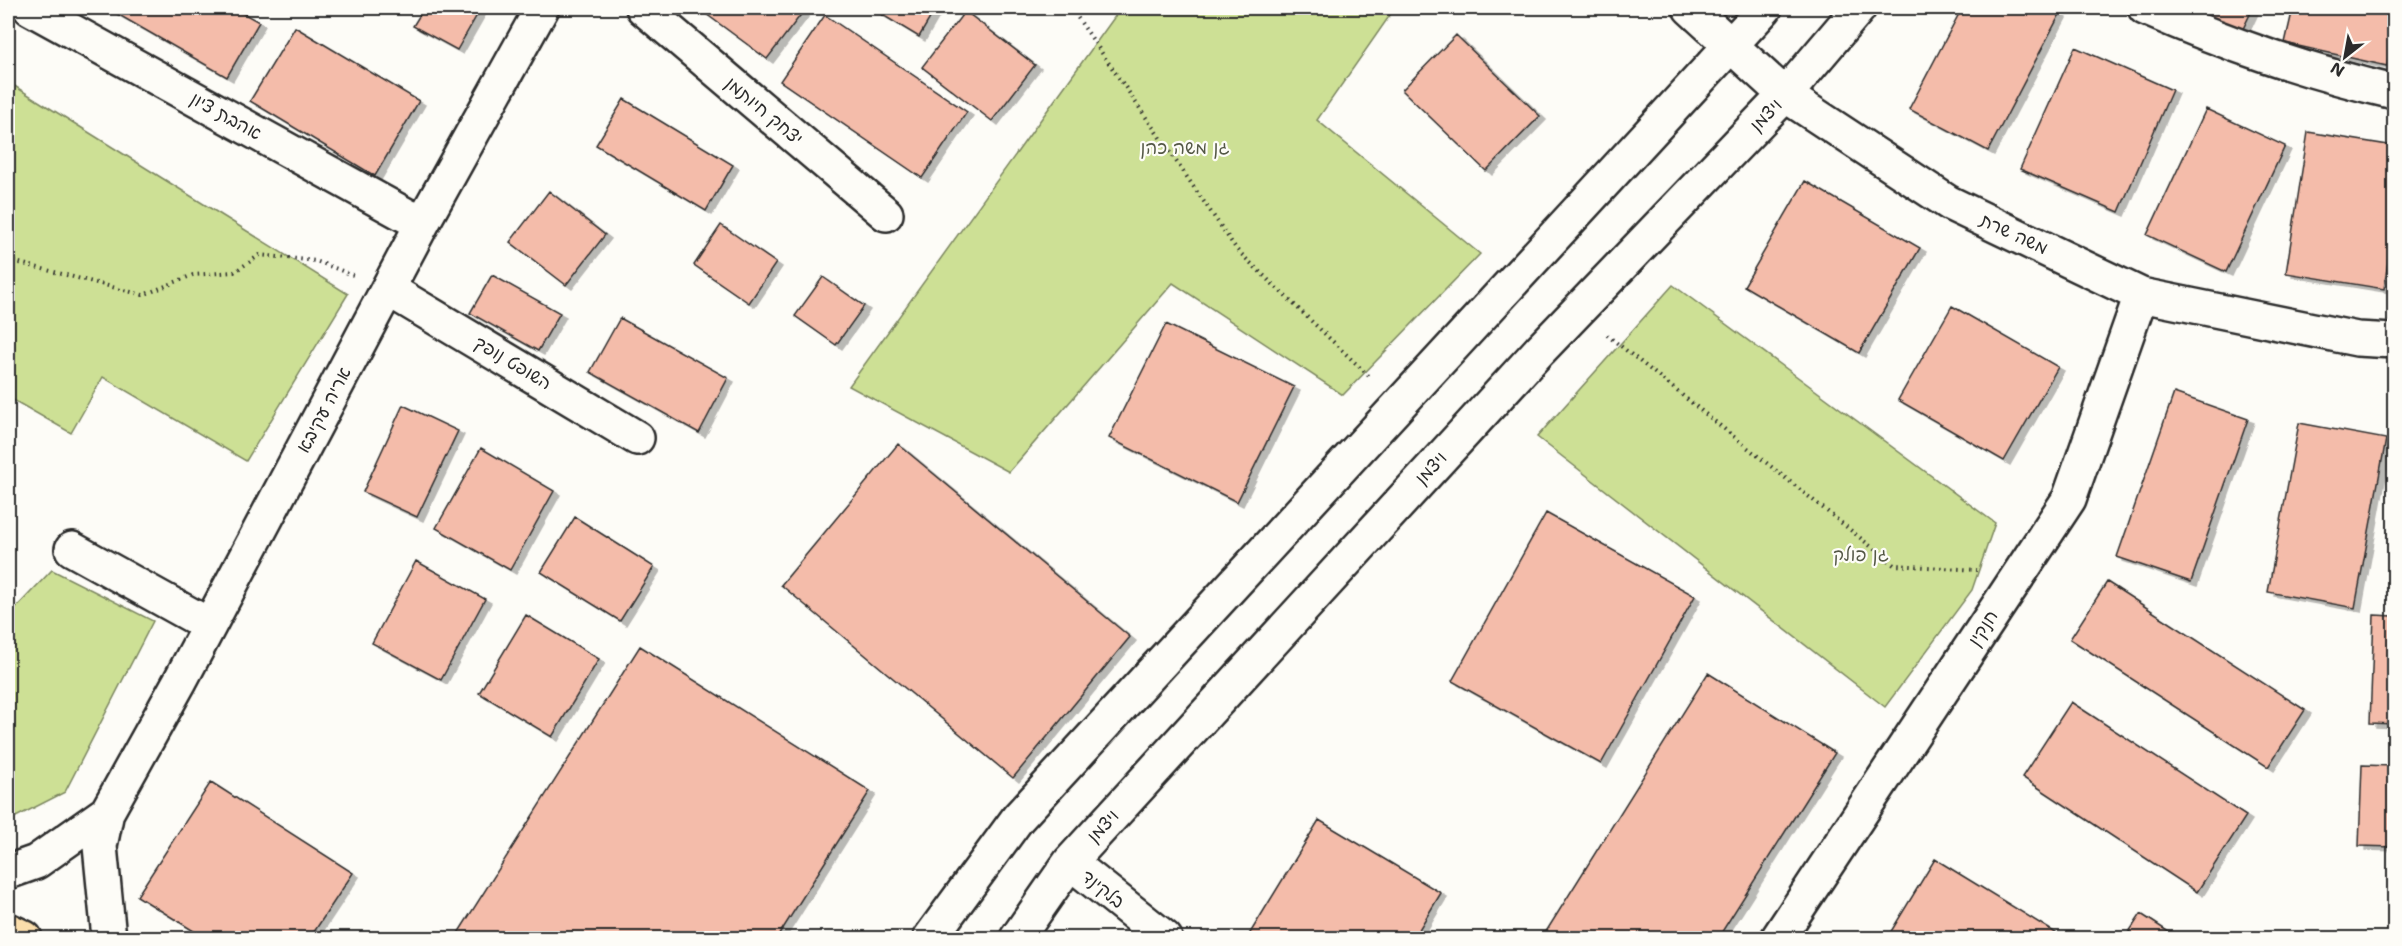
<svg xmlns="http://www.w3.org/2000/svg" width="2402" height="946" font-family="'Shantell Sans','Playpen Sans Hebrew',sans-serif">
  <defs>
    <filter id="shadow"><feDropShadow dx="6" dy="4" stdDeviation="0" flood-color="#0004"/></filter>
  </defs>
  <rect width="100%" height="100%" fill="#fdfcf7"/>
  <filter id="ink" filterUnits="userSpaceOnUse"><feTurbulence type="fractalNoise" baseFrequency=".0167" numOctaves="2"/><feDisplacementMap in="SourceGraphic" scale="12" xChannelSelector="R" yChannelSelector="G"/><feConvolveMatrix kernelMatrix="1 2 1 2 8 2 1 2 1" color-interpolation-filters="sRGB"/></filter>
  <g filter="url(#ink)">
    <path fill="#cde095" stroke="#7c8660" stroke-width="1.5" d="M1121 8H1395L1317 120 1480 254 1343 395 1173 283 1009 472 849 386Z
      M8 82 348 294 246 461 103 377 71 433 8 397Z
      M1673 285 1995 523 1972 590 1885 707 1537 437Z
      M52 570 153 621 65 792 8 821V616Z"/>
    <path fill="#f4bcaa" stroke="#2b2b2b" stroke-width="1.5" filter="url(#shadow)" d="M114 8H234L259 22 227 77 112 11Z
      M424 8H481L457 50 413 26Z
      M698 8H806L767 59Z
      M871 8H936L919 37Z
      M1962 8H2048L2060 14 1988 151 1909 109Z
      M2185 8H2253L2241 33Z
      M2293 8H2394V33L2387 66 2285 43Z
      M965 11 1035 65 992 121 922 67Z
      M825 15 967 112 922 178 780 81Z
      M295 27 419 101 375 176 250 101Z
      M1456 35 1540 116 1486 171 1402 90Z
      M2075 47 2172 90 2119 212 2020 169Z
      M624 99 733 165 706 211 596 145Z
      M2206 109 2285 146 2226 272 2147 235Z
      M2308 132 2394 146V220L2384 289 2286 273Z
      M1805 181 1920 248 1859 353 1744 286Z
      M549 191 605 235 566 285 510 242Z
      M721 225 776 263 749 303 694 265Z
      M492 275 560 313 538 351 470 313Z
      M823 277 864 306 836 345 795 316Z
      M1952 306 2058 367 2004 461 1898 400Z
      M620 318 728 378 699 433 590 372Z
      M1166 324 1294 387 1237 502 1109 438Z
      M2174 393 2248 419 2191 582 2117 557Z
      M403 405 458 431 417 517 363 492Z
      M2299 423 2386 439 2355 608 2268 592Z
      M898 444 1130 637 1013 778 781 585Z
      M481 448 554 491 510 570 436 528Z
      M1546 513 1695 596 1601 764 1452 681Z
      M575 517 654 567 620 621 541 572Z
      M416 561 485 599 441 680 372 643Z
      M2107 582 2305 710 2268 767 2070 639Z
      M526 615 599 659 552 737 479 693Z
      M2374 615 2394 616V724L2370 723Z
      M640 646 870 791 777 938H455Z
      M1708 673 1835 753 1718 938H1542Z
      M2071 702 2246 816 2197 892 2022 777Z
      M2362 765 2394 766V847L2359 846Z
      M211 782 353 873 310 938H205L137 896Z
      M1319 820 1441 893 1414 938H1247Z
      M1935 859 2064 938H1887Z
      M2141 914 2178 938H2125Z"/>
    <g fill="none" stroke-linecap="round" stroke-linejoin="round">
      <g stroke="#2b2b2b" stroke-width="38">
        <path id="minor" d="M30 8 422 224
          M643 8 886 214
          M1690 8 1785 95 1949 203 2141 295 2357 339 2394 341
          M2145 8C2230 45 2304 71 2394 92
          M388 289 637 438
          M72 549 209 625
          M1070 862 1165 938
          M8 872 36 862 107 812
          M109 938 100 846 107 812 180 681 422 224 542 8
          M930 938 1018 818 1765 8
          M1017 938 1070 862 1540 350 1785 95 1859 8
          M1778 938 2069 499 2141 295"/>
      </g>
      <g stroke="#2b2b2b" stroke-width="38">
        <path id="major" d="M8 930 25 938"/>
      </g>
      <path stroke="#2b2b2b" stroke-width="4" stroke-dasharray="1.5 4.5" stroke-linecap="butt" d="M1071 8 1237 250 1371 378
        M8 260 143 295 193 275 234 272 260 255 316 261 353 275
        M1607 335 1894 565 1977 570"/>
      <use href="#minor" stroke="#fdfcf7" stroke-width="33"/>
      <use href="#major" stroke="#faddab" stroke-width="33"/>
    </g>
  </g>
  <g text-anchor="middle" stroke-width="4.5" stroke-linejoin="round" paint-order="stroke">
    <g font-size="18" fill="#2b2b2b" stroke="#fdfcf7">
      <text transform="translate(764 111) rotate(40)" y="6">יצחק חיותמן</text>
      <text transform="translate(1766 115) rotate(-46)" y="6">ויצמן</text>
      <text transform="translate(226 116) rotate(29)" y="6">אהבת ציון</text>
      <text transform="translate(2014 234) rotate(25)" y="6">משה שרת</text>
      <text transform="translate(513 363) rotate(31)" y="6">השופט נופך</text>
      <text transform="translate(324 410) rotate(-62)" y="6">אריה עקיבא</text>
      <text transform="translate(1431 468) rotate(-47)" y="6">ויצמן</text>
      <text transform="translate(1983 628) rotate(-57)" y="6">חנקין</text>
      <text transform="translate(1103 826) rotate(-47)" y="6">ויצמן</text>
      <text transform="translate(1103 889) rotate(39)" y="6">בלקינד</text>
    </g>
    <g font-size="18" fill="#545846" stroke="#fdfcf7">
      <text x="1185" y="154">גן משה כהן</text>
      <text x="1861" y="561">גן פולק</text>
    </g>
  </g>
  <rect width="2402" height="946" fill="none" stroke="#fdfcf7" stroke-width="30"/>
  <rect x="15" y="15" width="2372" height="916" fill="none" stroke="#2b2b2b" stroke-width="2" filter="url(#ink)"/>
  <g transform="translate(2345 57) rotate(211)" stroke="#fdfcf7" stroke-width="4.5" paint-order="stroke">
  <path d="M0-4.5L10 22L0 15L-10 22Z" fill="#2b2b2b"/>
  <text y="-9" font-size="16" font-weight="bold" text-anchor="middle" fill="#2b2b2b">N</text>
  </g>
</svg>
